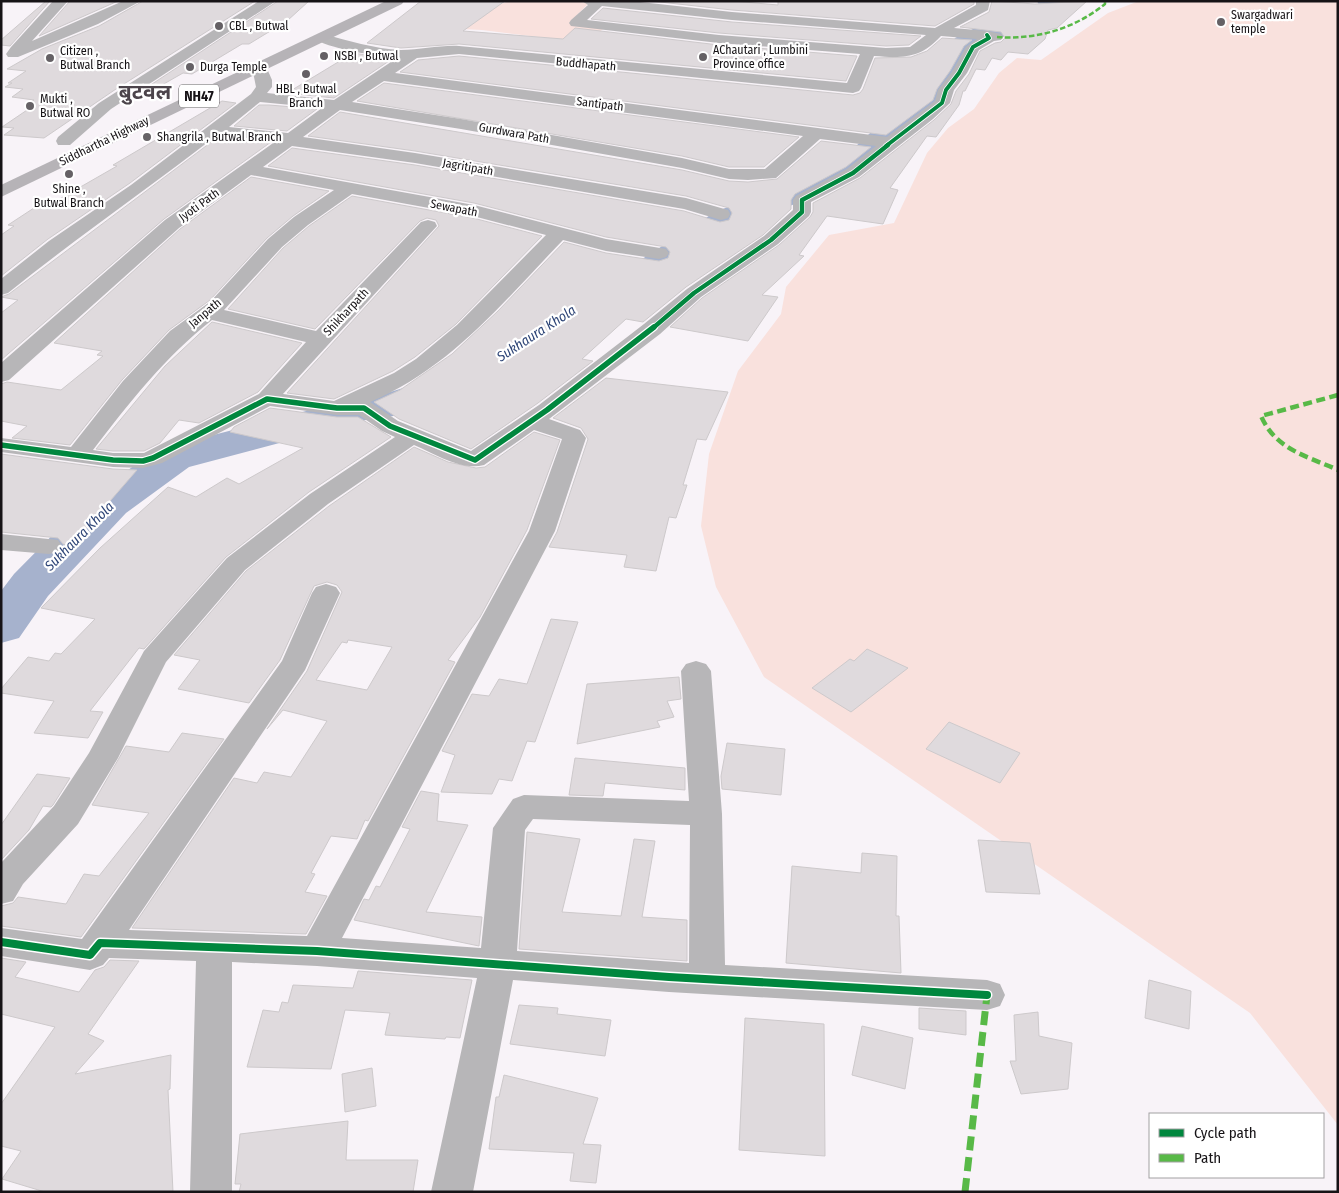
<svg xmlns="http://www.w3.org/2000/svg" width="1339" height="1193" font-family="'Fira Sans Condensed','Noto Sans Devanagari',sans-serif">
  <rect width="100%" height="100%" fill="#f8f3f8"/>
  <path fill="#f9e1dd" d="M510 1H572L589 3 570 22 603 29 587 43 482 30 462 29 494 6Z
    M1139 1H1338V1125L1250 1013 764 677 716 587 701 526 709 454 738 371 781 314 786 287 829 235 894 223 927 153 948 128 974 109 999 73 1017 58 1041 60 1108 13Z"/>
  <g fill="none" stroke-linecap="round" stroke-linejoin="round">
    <path fill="#a6b2cd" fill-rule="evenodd" d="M1037 1H1062L1064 4 1056 19 1029 31 992 39 974 49 960 74 926 120 901 135 878 158 820 194 739 226 663 275 619 299 606 302 593 299 588 291 593 283 639 261 715 212 798 180 856 146 881 123 906 108 934 71 955 38 975 28 1013 20 1037 9 1039 5Z
      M445 375 459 378 465 387 459 396 407 414 366 420 189 467 126 513 48 596 19 638 1 643V591L14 574 94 493 159 449 364 396 387 393Z"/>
  </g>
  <path fill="#dfdadd" stroke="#cdc9cb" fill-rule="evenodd" d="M46 1H50L10 46 1 45V40Z
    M70 1H118L39 36Z
    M143 1H255L116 89 44 138 4 135 14 128 2 127 33 106 25 105 34 100 12 97 23 89 5 87 12 83H8L26 71 7 69 42 49 99 26Z
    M278 1H309L277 30H272L249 44H242L192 74 183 73 155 89 146 88Z
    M421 1H505L463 31 563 39 575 28 719 45 857 56 846 81 459 44 401 48 367 43Z
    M651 1H732L778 5V1H974V4L935 26 732 10Z
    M992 1 1035 4 1087 1 1057 28 1048 30 1045 39 1028 54 1008 52 1001 60 992 58 985 70 976 69 965 91H963L959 105 936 137 927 136 890 188 898 190 883 224 827 216 799 255 804 256 762 295 778 297 748 341 670 327 702 298 779 245 810 217 813 212V203L860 178 934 120 951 104 956 91 969 74 980 51 995 43 1001 42 1005 38 1001 32 960 27 989 12Z
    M603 8 732 22 921 36 909 45 886 46 719 33 591 19Z
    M942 38 972 40 964 46 950 71 937 89 933 100 886 135 400 72 418 60 459 56 853 95 860 93 863 89 875 58 911 57 927 51Z
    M353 53 392 59 334 98 287 93Z
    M384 83 799 137 764 167H729L682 156 357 101Z
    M222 101 236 103 130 183 48 239 1 276V235L14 226 8 225 40 204 56 201 117 166 113 165Z
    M259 105H269L317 109 287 131 234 126Z
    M340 112 682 170 729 181 748 182 777 179 821 141 871 147 846 167 795 194 791 200V209L763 235 686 287 643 322 626 319 582 359 593 361 538 403 471 449 399 419 374 402 400 390 452 354 498 311 564 242 606 253 659 261 668 258 670 252 666 247 606 237 474 203 268 166 292 148 415 165 684 211 720 222 729 220 732 213 729 208 686 196 415 151 308 136Z
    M218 137 271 142 164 219 1 360V313L18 300 1 297 9 294Z
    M251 177 329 191 293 216 267 238 210 300 169 330 122 380 70 445 12 438 27 426 1 421V384L7 382 61 390 103 356 97 355 102 351 54 343 180 229Z
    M352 196 473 218 542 236 456 324 415 357 393 371 334 399 287 393 439 226 436 220 427 218 420 221 315 329 228 309 283 248 309 226Z
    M212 322 302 343 258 392 199 423 179 420 160 443 144 451H113L96 449 165 366Z
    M606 378 728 392 706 440 697 439 683 485H687L676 518 669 517 656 571 624 567 627 555 549 547 557 532 588 439 581 428 553 418Z
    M270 408 337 417H358L391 437 309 492 226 557 144 649 139 648 90 711 103 712 88 738 34 733 54 701 1 693V689L28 657 49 661 55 653 61 654 95 619 41 608 100 548 168 487 196 497 227 478 239 484 303 448 230 432 234 427Z
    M534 432 560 440 527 530 480 617 448 660 455 662 368 821 365 820 357 839 331 836 311 873 315 874 305 892 327 896 306 934 132 928 234 778 257 783 264 772 291 777 327 721 283 710 267 729 307 671 342 592 337 585 327 582 314 586 280 660 249 703 178 689 200 660 174 655 246 571 329 506 414 447 448 462 476 468 485 467ZM348 640 392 647 367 690 316 680 342 642 347 643Z
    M1 454 113 469 137 470 71 546 63 544 58 538 1 532Z
    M551 619 578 622 535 742 527 741 512 781 499 779 492 794 441 792 455 755 442 751 472 694 489 696 499 679 527 684Z
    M867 649 908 668 851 712 812 688 850 659 854 661Z
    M679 677 681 699 667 701 674 717 657 721 660 727 577 744 587 684Z
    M949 722 1020 753 1000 783 926 749Z
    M182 733 224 739 81 937 1 926V906L13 903 18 897 66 904 84 874 99 876 149 813 92 805 126 746 169 752Z
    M727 743 785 749 781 795 722 789 721 776Z
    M575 758 685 768V790L605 783 603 796 569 795Z
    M37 774 70 778 53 805 51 807 43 806 29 830 1 860V825Z
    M421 791 439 794 437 821 468 825 426 912 482 917 479 946 354 920 364 899 369 900 376 886 380 887 410 829 402 827Z
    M527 832 580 839 562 912 621 916 634 839 655 841 642 917 687 920V961L519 949Z
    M978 840 1030 843 1040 894 986 892Z
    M862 853 897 856 896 916H899L901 973 786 963 792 866 861 873Z
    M1 958 26 962 15 977 79 992 95 970 104 967 110 960 139 961 88 1034 104 1041 75 1074 171 1055 170 1089 168 1090 173 1192H45L2 1179 21 1151 1 1146V1104L55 1027 1 1014Z
    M358 971 472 980 460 1038 446 1037 445 1039 385 1035 390 1013 345 1010 331 1069 247 1067 263 1010 279 1012 282 1002 288 1003 293 985 353 988Z
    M1149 980 1191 991 1189 1029 1145 1018Z
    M519 1005 558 1008 557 1014 611 1020 605 1056 510 1044Z
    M919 1008 966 1011V1035L919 1029Z
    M1038 1012 1039 1036 1072 1043 1068 1089 1021 1094 1010 1061H1016L1014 1015Z
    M745 1018 824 1024 825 1156 739 1150Z
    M862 1026 913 1038 905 1089 852 1075Z
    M372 1068 376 1106 345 1112 342 1074Z
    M504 1075 598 1098 583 1144 601 1145 596 1183 570 1181 574 1153 489 1149 496 1097H499Z
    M348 1121 346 1160H418L413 1192H239L241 1184H235L240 1134Z"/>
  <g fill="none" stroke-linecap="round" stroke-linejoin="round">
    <path fill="#b7b6b8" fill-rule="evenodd" d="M53 1H68L32 41 123 1H141L98 24 18 57H8L6 54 11 47Z
      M259 1H276L111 109 70 145H58L56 141 58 137 99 103Z
      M582 1H631L732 12 935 28 976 5V1H990L988 10 954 28 987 31 1001 34 1003 37 1001 40 994 41 979 50 967 73 954 90 950 103 933 119 859 177 811 202V212L809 216 778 244 701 297 660 334 549 419 580 430 586 438 555 531 342 938 481 948 493 828 513 799 524 795 689 801 681 671 686 664 696 661 706 664 711 671 722 814 725 965 987 980 1000 984 1005 995 1000 1006 987 1010 669 992 513 980 473 1192H431L477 978 317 966 232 962V1192H190L196 961 109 958 103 965 90 970 1 956V928L82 939 282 661 312 593 316 587 326 584 336 587 340 593 305 670 129 930 307 936 529 531 562 439 534 430 484 465C461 471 435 454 414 445L328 504 245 570 166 662 118 758 78 824 23 884 13 901 1 904V863L54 806 89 753 144 651 227 558 310 494 395 437 382 431 359 415H337L270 406 162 463 143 468 113 467 1 452V438L71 447 123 381 170 331 211 301 268 239 294 217 334 190 251 175 179 228 9 380 1 382V363L165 220 276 141 217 135C148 189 76 238 8 293L1 295V279L49 241 131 185 251 94 256 87 252 67 255 64H265L272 80V87L267 93 334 100 397 58C383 57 322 48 315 38L317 35 322 34C348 40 374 49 401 50 421 50 440 45 459 46L847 83 860 54 719 43 571 26 569 23 571 20 588 5ZM602 6 732 20 926 35 910 47 886 48 719 35 587 20ZM941 36 977 39 966 47 952 72 938 90 935 101 887 137 395 73 417 58 459 54 853 93 859 91 861 88 874 56C903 58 920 59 941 36ZM384 81 803 136 765 169H729L682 158 461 119 352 102ZM260 102 322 108 288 133 229 127ZM340 110 461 129 682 168 729 179 748 180 776 178 820 139 876 146 847 169 796 196 793 200V210L764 236 687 289 644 324 539 405 471 451 398 421 370 402C450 369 504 301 563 240L606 251 659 259 666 257 669 253 666 249 606 239 474 205 263 167 292 146 415 163 684 209 721 220 728 218 730 214 728 210 686 198 415 153 303 137ZM352 194 473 216 546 235 457 325 416 359 394 373 334 401 283 394 437 226 435 222 428 220 421 222 316 331 224 310 282 247 308 225ZM212 320 306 342 259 394 144 453H113L93 450C129 403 165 357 212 320ZM533 819 690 825 689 963 517 951 525 830Z
      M1 534 58 540 62 546 58 552 49 554 1 550Z"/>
    <path fill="#b6b3b7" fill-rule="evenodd" d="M386 1H404L402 4 1 197V185Z"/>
    <path stroke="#58b947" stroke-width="2.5" stroke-dasharray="5.5 2.5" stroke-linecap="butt" d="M997 37C1036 40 1074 29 1105 4V1"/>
    <path stroke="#58b947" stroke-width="4.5" stroke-dasharray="9 4.5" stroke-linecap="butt" d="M1338 395 1261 416C1276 450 1307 456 1338 470"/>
    <path stroke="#58b947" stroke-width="7" stroke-dasharray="14 7" stroke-linecap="butt" d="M965 1192 987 995"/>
    <g stroke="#fff" stroke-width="5.5">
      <path id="cycleway-far3" d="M886 146 942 103 946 90 959 73 973 47 989 38 987 35"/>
    </g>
    <g stroke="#fff" stroke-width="6">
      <path id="cycleway-far2" d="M653 328 694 293 771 240 802 212V200L853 173 888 145"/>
    </g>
    <g stroke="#fff" stroke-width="8">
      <path id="cycleway-far1" d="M1 445 113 460 143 461 153 458 267 399 337 408H364L390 426 475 460 547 410 654 327"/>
    </g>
    <g stroke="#fff" stroke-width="11">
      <path id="cycleway" d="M1 942 90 955 100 943 317 951 669 977 987 995"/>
    </g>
    <use href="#cycleway-far3" stroke="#00873e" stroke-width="4"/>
    <use href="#cycleway-far2" stroke="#00873e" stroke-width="4.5"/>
    <use href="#cycleway-far1" stroke="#00873e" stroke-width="5.5"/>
    <use href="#cycleway" stroke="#00873e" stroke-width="8"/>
  </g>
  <g fill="#656165" stroke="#fff" stroke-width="2">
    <circle cx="1221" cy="22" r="5"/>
    <circle cx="219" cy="26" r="5"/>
    <circle cx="324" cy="56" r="5"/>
    <circle cx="703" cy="57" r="5"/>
    <circle cx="50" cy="58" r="5"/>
    <circle cx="190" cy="67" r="5"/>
    <circle cx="306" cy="74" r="5"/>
    <circle cx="30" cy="106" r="5"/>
    <circle cx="147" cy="137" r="5"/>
    <circle cx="69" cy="174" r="5"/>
  </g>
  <g text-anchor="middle" stroke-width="4.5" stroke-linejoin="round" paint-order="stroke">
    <g font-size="12" fill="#161316" stroke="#fff" text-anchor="start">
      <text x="1231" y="19">Swargadwari<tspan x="1231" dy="14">temple</tspan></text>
      <text x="229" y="30">CBL , Butwal</text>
      <text x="713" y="54">AChautari , Lumbini<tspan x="713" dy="14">Province office</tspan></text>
      <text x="60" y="55">Citizen ,<tspan x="60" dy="14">Butwal Branch</tspan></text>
      <text x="334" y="60">NSBI , Butwal</text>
      <text x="200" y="71">Durga Temple</text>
      <text x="306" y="93" text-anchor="middle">HBL , Butwal<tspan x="306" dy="14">Branch</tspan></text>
      <text x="40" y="103">Mukti ,<tspan x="40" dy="14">Butwal RO</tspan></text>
      <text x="157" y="141">Shangrila , Butwal Branch</text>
      <text x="69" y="193" text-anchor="middle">Shine ,<tspan x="69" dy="14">Butwal Branch</tspan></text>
    </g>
    <g font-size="12" fill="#161316" stroke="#fff">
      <text transform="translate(586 64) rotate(5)" y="4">Buddhapath</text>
      <text transform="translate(600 104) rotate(7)" y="4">Santipath</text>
      <text transform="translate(514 133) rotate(10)" y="4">Gurdwara Path</text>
      <text transform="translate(104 141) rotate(-26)" y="4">Siddhartha Highway</text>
      <text transform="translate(468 167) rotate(10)" y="4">Jagritipath</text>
      <text transform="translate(199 205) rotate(-36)" y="4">Jyoti Path</text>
      <text transform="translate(454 208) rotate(11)" y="4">Sewapath</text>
      <text transform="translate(346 312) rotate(-47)" y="4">Shikharpath</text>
      <text transform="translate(205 313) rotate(-40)" y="4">Janpath</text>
    </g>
    <rect fill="#fff" stroke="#5c5a5c" stroke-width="1" x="179" y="84.5" width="40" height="23" rx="4"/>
    <g font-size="14" font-weight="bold" fill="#161316">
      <text x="199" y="101">NH47</text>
    </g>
    <g font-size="14" font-style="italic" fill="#2e4577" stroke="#fff">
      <text transform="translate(536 333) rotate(-33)" y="5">Sukhaura Khola</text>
      <text transform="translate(79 536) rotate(-45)" y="5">Sukhaura Khola</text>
    </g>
    <g font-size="21" font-weight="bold" fill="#4c444b" stroke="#fff">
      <text x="145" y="99">बुटवल</text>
    </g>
  </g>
  <rect width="1339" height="1193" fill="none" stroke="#161316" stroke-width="5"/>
  <rect x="1149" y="1113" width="175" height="65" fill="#ffffff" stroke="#a2a1a2"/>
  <rect x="1159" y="1129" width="25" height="8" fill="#00873e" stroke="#a2a1a2"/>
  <text x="1194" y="1138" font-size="15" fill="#161316">Cycle path</text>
  <rect x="1159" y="1154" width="25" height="8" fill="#58b947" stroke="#a2a1a2"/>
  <text x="1194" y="1163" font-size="15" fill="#161316">Path</text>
</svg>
